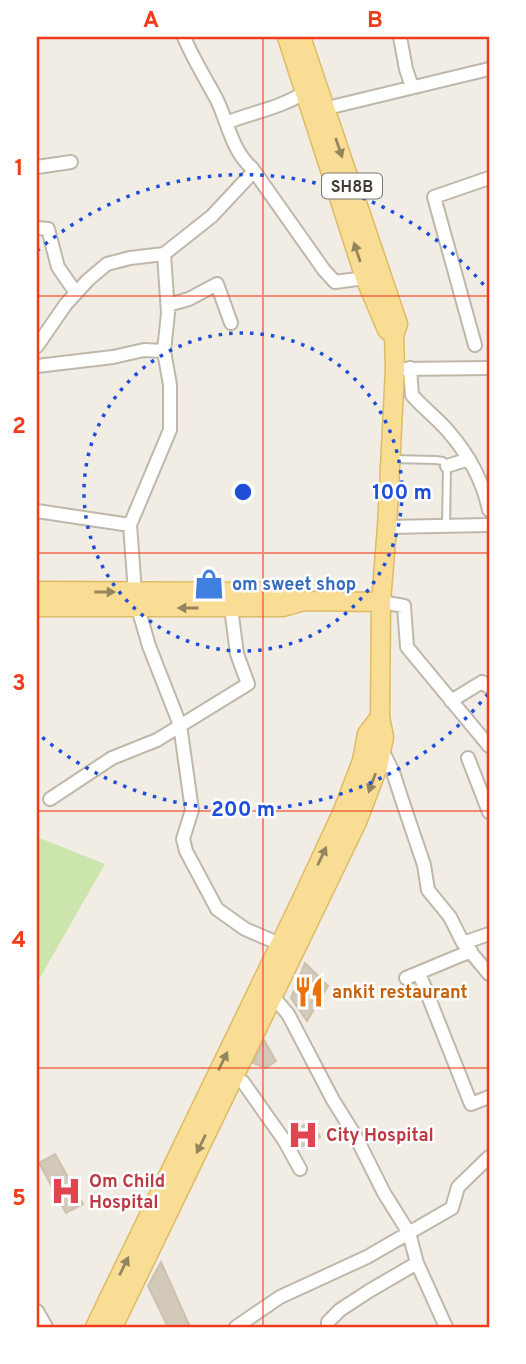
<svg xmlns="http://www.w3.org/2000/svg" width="526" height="1364" font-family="Overpass,sans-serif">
  <rect width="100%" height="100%" fill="#f1ede4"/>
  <path fill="#cce5ad" d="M37 837 105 864 37 983Z"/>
  <path fill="#d2c9ba" stroke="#cdc1ad" stroke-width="2" d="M305 963 328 986 307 1021 291 998Z
    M264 1040 276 1061 266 1068 253 1063Z
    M311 1121 320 1137 299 1148 290 1133Z
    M55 1154 83 1204 66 1213 39 1163Z
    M161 1262 190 1327H168L148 1286Z"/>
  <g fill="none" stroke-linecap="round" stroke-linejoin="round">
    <g stroke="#bfb8aa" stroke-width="10">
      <path id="lane" d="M393 459 436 460 443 461 447 466 446 527"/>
    </g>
    <g stroke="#bfb8aa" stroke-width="16">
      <path id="street" d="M184 37C193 59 206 79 217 100 228 123 232 151 252 168L324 270 335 282 365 278
        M400 37 406 69 412 87
        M319 110 489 69
        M226 123C253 112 281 108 305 92
        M37 167 71 162
        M37 228 48 229 58 267 76 293
        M168 305 189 299 217 284 231 323
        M475 345 434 197 489 178
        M37 346 66 304 88 280 107 264 130 258 164 254 212 216 254 171
        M37 366 113 357 144 350 164 351
        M410 368 412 395C423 408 437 418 448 431 468 454 483 481 489 510
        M402 369 489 368
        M447 466 469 459
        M37 511 130 525
        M387 527 489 525
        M135 592 130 525 170 430V385L164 351 168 313 164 254
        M381 602 404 606 407 647 489 746
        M138 608 149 646 180 725 192 810 183 839 186 851 217 909 245 929 280 944
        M451 701 482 682 489 687
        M382 750 393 772 401 797 424 865 428 890 450 917 463 943 489 974
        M468 758 489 812
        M50 799 112 758 157 740 248 684 237 654 231 608
        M463 943 489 934
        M419 973 471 1104 489 1097
        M406 978 471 951
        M269 992 288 1014 333 1100 356 1137 384 1193 409 1233 417 1263 446 1327
        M234 1077 243 1082 284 1140 300 1169
        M37 1311 46 1327
        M236 1327 280 1297 367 1257 452 1208 458 1187 489 1157
        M328 1327V1322L340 1310 369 1291 417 1263"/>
    </g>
    <g stroke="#dfba64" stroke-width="21">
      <path id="primary" d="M287 37 365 278 387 330 394 335
        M37 591 278 592 304 601
        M37 607H283L304 601 381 602
        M95 1327 302 899 342 813 362 761 367 734 380 717
        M113 1327 357 822 378 767 384 737 380 717 381 602 387 527 395 369 394 335 398 324 301 37"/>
    </g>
    <use href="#lane" stroke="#fff" stroke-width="6"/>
    <use href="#street" stroke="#fff" stroke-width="12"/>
    <use href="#primary" stroke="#fadd94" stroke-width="18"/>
  </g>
  <defs><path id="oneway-solid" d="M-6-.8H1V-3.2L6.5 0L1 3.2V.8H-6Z" transform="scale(1.75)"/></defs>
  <g fill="#95855f">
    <use href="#oneway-solid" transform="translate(339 148) rotate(71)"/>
    <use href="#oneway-solid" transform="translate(357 252) rotate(-108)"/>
    <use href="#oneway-solid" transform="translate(105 592)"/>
    <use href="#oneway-solid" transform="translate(188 608) rotate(180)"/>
    <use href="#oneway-solid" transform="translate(372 783) rotate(110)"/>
    <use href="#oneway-solid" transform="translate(322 856) rotate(-65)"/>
    <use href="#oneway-solid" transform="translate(223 1061) rotate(-64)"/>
    <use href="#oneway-solid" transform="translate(201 1144) rotate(116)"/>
    <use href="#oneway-solid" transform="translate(124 1266) rotate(-64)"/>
  </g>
  <path fill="none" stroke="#f23b1a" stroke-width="2" stroke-opacity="0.55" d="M263 37V1327M37 296H489M37 553H489M37 811H489M37 1068H489"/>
  <g fill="none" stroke="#1d4ed8" stroke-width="3.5" stroke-dasharray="3.5 7">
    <circle cx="243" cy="492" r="159"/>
    <path d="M488 694A317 317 0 0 1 37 733M37 251A317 317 0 0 1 488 290"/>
  </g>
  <defs>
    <g id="shop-bare" transform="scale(2.415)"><path d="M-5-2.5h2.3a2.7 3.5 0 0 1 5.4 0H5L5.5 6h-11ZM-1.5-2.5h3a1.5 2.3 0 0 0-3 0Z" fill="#3f7fe0" stroke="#fff" stroke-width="2.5" paint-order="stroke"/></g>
    <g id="restaurant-bare" transform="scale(2.415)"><path d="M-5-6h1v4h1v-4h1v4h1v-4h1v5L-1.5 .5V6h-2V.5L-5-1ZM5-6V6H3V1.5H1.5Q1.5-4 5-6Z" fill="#e8710a" stroke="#fff" stroke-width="2.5" paint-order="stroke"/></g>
    <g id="hospital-bare" transform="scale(2.415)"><path d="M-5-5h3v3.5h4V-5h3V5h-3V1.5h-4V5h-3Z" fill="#e0444e" stroke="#fff" stroke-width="2.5" paint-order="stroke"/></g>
  </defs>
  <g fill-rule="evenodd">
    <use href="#shop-bare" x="209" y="584"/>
    <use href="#restaurant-bare" x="309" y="992"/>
    <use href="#hospital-bare" x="303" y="1135"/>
    <use href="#hospital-bare" x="66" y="1191"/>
  </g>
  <g text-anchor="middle" stroke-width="5" stroke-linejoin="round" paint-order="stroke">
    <rect fill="#fff" stroke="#7b7771" stroke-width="2" x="322" y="173.5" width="60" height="25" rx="5"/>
    <g font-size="16" font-weight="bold" fill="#433d34">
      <text x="352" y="192">SH8B</text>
    </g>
    <g font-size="18" font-weight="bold" fill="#366cbe" stroke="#fff" text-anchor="start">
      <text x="232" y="590">om sweet shop</text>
    </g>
    <g font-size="18" font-weight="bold" fill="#c56008" stroke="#fff" text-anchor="start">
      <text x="332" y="998">ankit restaurant</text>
    </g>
    <g font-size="18" font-weight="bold" fill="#be3a42" stroke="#fff" text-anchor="start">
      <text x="326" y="1141">City Hospital</text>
      <text x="89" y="1187">Om Child<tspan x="89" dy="21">Hospital</tspan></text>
    </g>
  </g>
  <circle cx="243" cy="492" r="10" fill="#1d4ed8" stroke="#fff" stroke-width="3.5"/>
  <g font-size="21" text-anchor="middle" font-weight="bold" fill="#1d4ed8" stroke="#fff" stroke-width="5" stroke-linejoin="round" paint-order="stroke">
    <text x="402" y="499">100 m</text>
    <text x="243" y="816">200 m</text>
  </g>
  <rect width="526" height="1364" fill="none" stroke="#ffffff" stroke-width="77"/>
  <rect x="38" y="38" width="450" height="1288" fill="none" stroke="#f23b1a" stroke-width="2.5"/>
  <g font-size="23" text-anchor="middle" font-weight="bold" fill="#f23b1a">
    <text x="151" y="27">A</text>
    <text x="375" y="27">B</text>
    <text x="19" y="175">1</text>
    <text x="19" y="433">2</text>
    <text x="19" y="690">3</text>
    <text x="19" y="947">4</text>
    <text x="19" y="1205">5</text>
  </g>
</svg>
